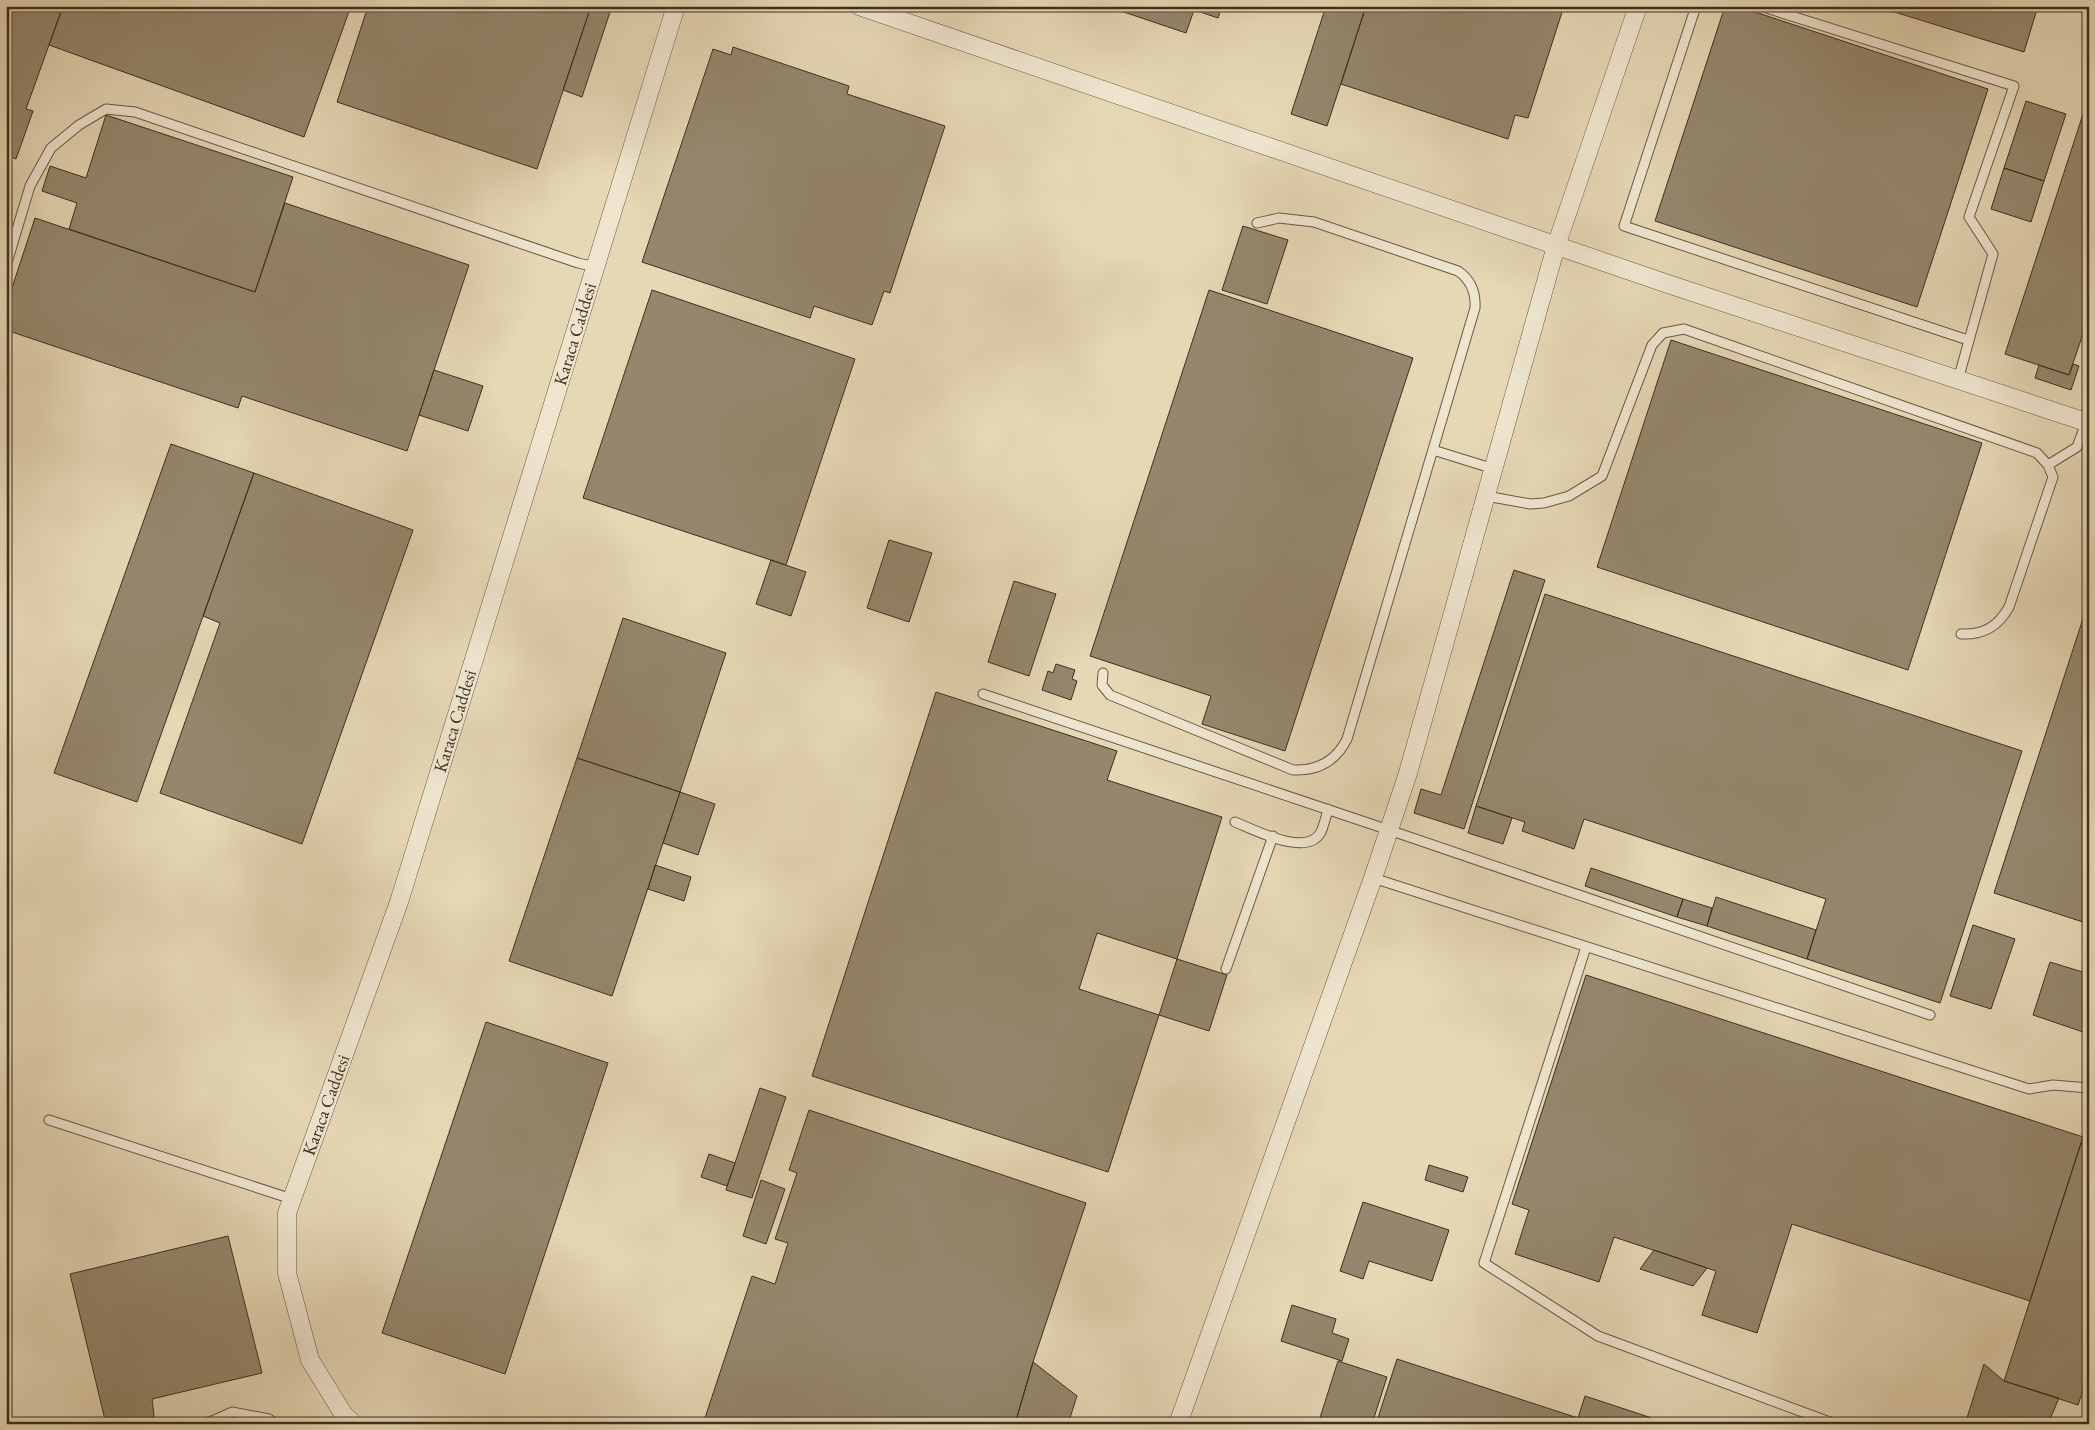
<svg xmlns="http://www.w3.org/2000/svg" width="2095" height="1430" font-family="'EB Garamond',serif">
  <rect width="100%" height="100%" fill="#e6d7b5"/>
  <filter id="stains"><feTurbulence type="fractalNoise" baseFrequency=".004" numOctaves="4"/><feColorMatrix values="0 0 0 0 .2 0 0 0 0 .09 0 0 0 0 .02 0 0 0 .5 -.17"/></filter>
  <radialGradient id="worn" r=".72"><stop offset=".6" stop-color="#630" stop-opacity="0"/><stop offset="1" stop-color="#630" stop-opacity=".3"/></radialGradient>
  <path fill="#95876d" stroke="#3d301f" d="M6 6H63L26 109 33 111 16 159 6 155Z
    M63 6H351L304 137 49 45Z
    M368 6H591L537 169 337 102Z
    M591 6H612L582 97 563 90Z
    M1106 6H1222L1218 18 1194 10 1186 33Z
    M1326 6H1366L1327 126 1291 114Z
    M1366 6H1564L1528 118 1515 115 1508 139 1341 84Z
    M1725 6H1737L1988 89 1917 307 1655 221Z
    M1875 6H2038L2024 52Z
    M733 47 849 86 847 94 945 126 890 293 884 291 872 325 814 306 810 318 642 262 713 49 731 55Z
    M2026 101 2066 114 2044 181 2004 168Z
    M2084 111 2089 113V323L2087 322 2069 375 2005 354Z
    M106 115 293 177 255 292 69 229 77 203 42 191 50 166 86 178Z
    M2004 168 2044 181 2031 222 1991 209Z
    M285 203 469 265 407 451 242 396 238 408 6 330V306L35 218 255 292Z
    M1243 226 1288 240 1267 304 1222 290Z
    M652 290 855 359 786 565 583 498Z
    M1209 290 1413 358 1285 751 1202 724 1211 696 1090 656Z
    M1671 340 1982 443 1908 670 1597 567Z
    M2073 364 2079 366 2071 390 2035 378 2039 365 2069 375Z
    M434 370 483 386 468 431 419 415Z
    M171 444 254 473 137 802 54 773Z
    M254 473 413 530 302 844 160 793 220 623 203 616Z
    M889 540 932 553 909 622 867 608Z
    M771 560 806 572 791 616 756 604Z
    M1514 570 1545 580 1464 829 1414 813 1421 789 1441 795Z
    M1014 581 1056 594 1029 676 988 662Z
    M1545 594 2022 751 1940 1003 1807 959 1826 899 1584 819 1574 849 1522 831 1525 822 1476 806Z
    M2089 600V924L1994 893Z
    M623 618 726 653 680 792 577 758Z
    M1056 664 1075 670 1072 679 1077 681 1071 700 1042 690 1048 671 1053 673Z
    M936 692 1117 751 1107 780 1222 817 1177 959 1097 933 1079 989 1159 1015 1108 1172 812 1076Z
    M577 758 680 792 612 996 509 961Z
    M680 792 715 804 698 855 663 843Z
    M1476 806 1512 818 1503 844 1468 833Z
    M655 865 691 877 684 901 648 889Z
    M1591 868 1683 899 1677 917 1585 886Z
    M1716 897 1816 930 1807 959 1707 926Z
    M1683 899 1712 908 1707 926 1677 917Z
    M1973 925 2015 939 1991 1009 1950 996Z
    M1177 959 1227 975 1209 1031 1159 1015Z
    M2050 962 2089 974V1034L2033 1015Z
    M1586 975 2083 1137 2030 1301 1792 1224 1757 1333 1702 1315 1716 1271 1614 1237 1599 1282 1515 1254 1529 1210 1512 1204Z
    M486 1022 608 1063 505 1374 382 1333Z
    M760 1088 786 1097 752 1198 726 1190Z
    M809 1110 1086 1203 1033 1362 1015 1424H703L752 1276 775 1284 788 1243 775 1239 797 1173 789 1170Z
    M2083 1137 2089 1139V1372L2078 1405 2004 1381Z
    M709 1154 735 1163 727 1186 701 1177Z
    M1429 1165 1468 1177 1463 1192 1425 1180Z
    M761 1180 785 1189 766 1244 743 1236Z
    M1363 1202 1449 1230 1432 1281 1369 1261 1363 1279 1340 1271Z
    M228 1236 262 1373 152 1399 155 1424H106L70 1274Z
    M1654 1250 1707 1268 1693 1286 1640 1269Z
    M1292 1305 1336 1319 1332 1333 1349 1339 1342 1361 1281 1341Z
    M1397 1359 1578 1418 1585 1396 1670 1424H1376Z
    M1338 1361 1387 1377 1372 1424H1318Z
    M1033 1362 1077 1396 1068 1424H1015Z
    M1984 1364 2004 1381 2059 1398 2048 1424H1965Z"/>
  <g fill="none" stroke-linecap="round" stroke-linejoin="round">
    <g stroke="#675a44" stroke-width="11">
      <path id="service" d="M1696 6 1624 226 1968 340
        M1760 6 2014 86 1969 217 1993 254 1958 380
        M6 266 30 186 51 148 79 125 106 109 135 112 578 263 596 267
        M1433 450 1494 469
        M2048 465 2077 447 2086 423
        M1486 496 1530 504 1544 503 1569 496 1602 476 1652 345 1663 333 1684 329 2037 453 2048 465 2053 477 2009 607C1998 627 1983 635 1961 634
        M1103 673 1102 685 1110 695 1293 770C1318 771 1336 761 1347 739L1475 308C1476 292 1471 280 1458 271L1314 222 1279 218 1257 223
        M983 694 1389 830 1930 1015
        M1235 822C1255 830 1307 858 1321 832 1324 825 1326 817 1328 809
        M1373 878 2029 1089 2053 1085 2089 1088
        M1586 947 1484 1263 1598 1336 1835 1424
        M1226 969 1273 836
        M49 1120 292 1199
        M205 1424 232 1412 269 1419 275 1424"/>
    </g>
    <g stroke="#675a44" stroke-width="19">
      <path id="minor" d="M859 6 1665 283 2089 423
        M354 1424 344 1415 310 1360 287 1273V1213L399 902 676 6
        M1178 1424 1373 878 1408 773 1556 246 1638 6"/>
    </g>
    <use href="#service" stroke="#efe5cf" stroke-width="9"/>
    <use href="#minor" stroke="#efe5cf" stroke-width="18"/>
  </g>
  <g text-anchor="middle" stroke-width="4.5" stroke-linejoin="round" paint-order="stroke">
    <g font-size="18" fill="#3d301f" stroke="#efe5cf">
      <text transform="translate(575 334) rotate(-73)" y="6">Karaca Caddesi</text>
      <text transform="translate(455 721) rotate(-73)" y="6">Karaca Caddesi</text>
      <text transform="translate(326 1105) rotate(-70)" y="6">Karaca Caddesi</text>
    </g>
  </g>
  <rect width="2095" height="1430" fill="none" stroke="#e6d7b5" stroke-width="25"/>
  <rect x="8" y="8" width="2080" height="1415" fill="none" stroke="#3d301f" stroke-width="2.5"/>
  <rect x="12" y="12" width="2070" height="1405" fill="none" stroke="#3d301f"/>
  <rect width="100%" height="100%" filter="url(#stains)"/>
  <rect width="100%" height="100%" fill="url(#worn)"/>
</svg>
